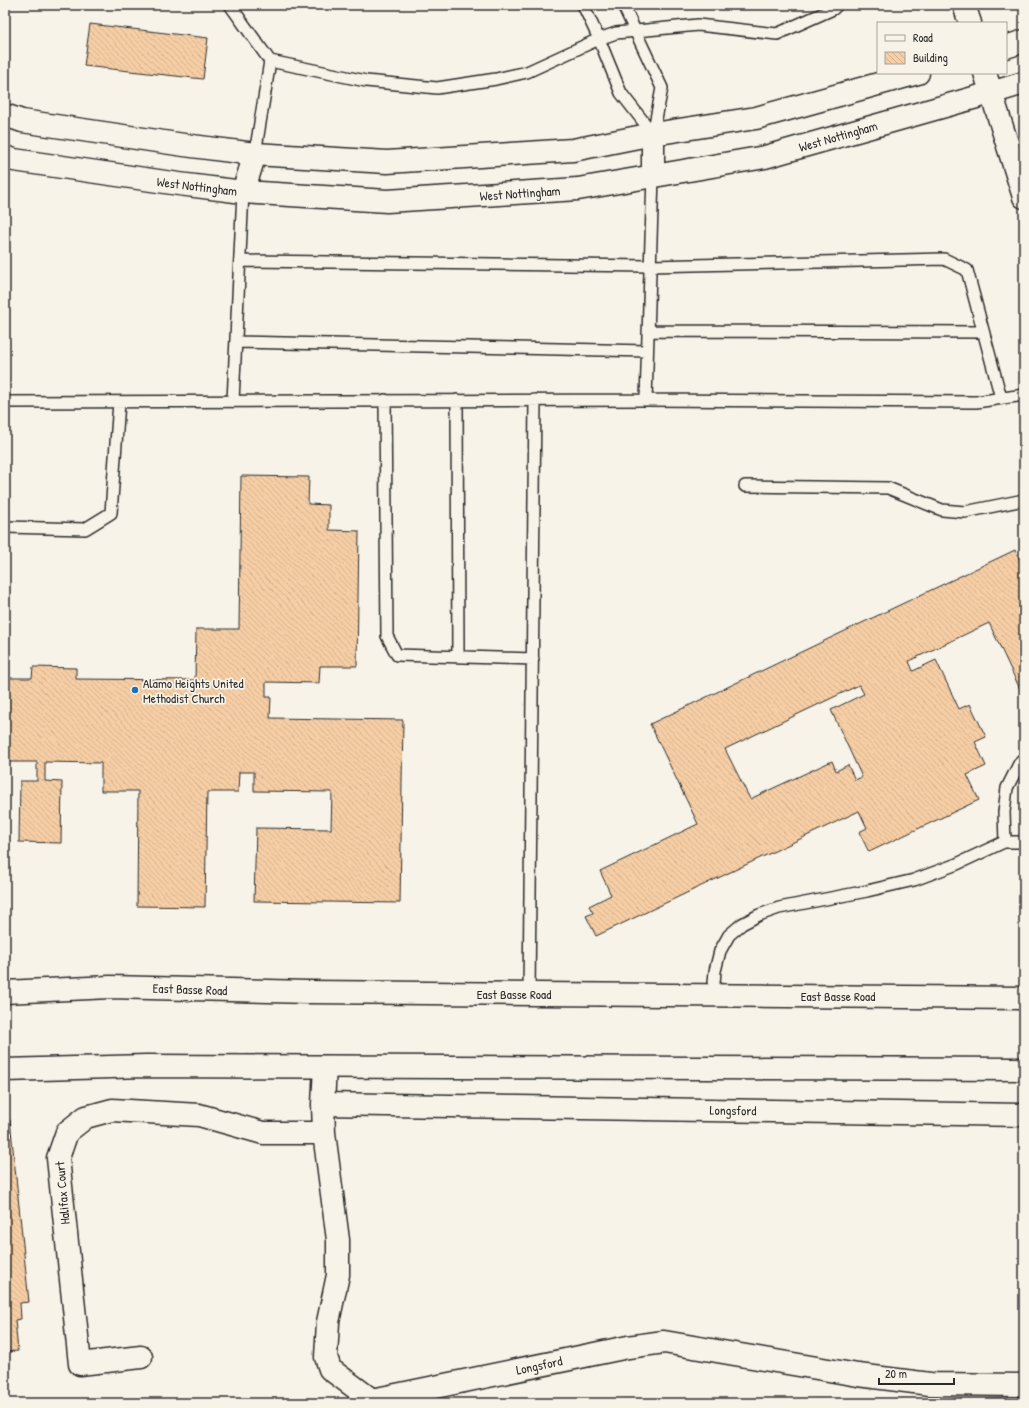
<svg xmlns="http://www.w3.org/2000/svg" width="1029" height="1408" font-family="'Patrick Hand',sans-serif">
  <defs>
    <pattern id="building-back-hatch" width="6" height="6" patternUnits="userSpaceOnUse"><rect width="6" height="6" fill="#f6cea5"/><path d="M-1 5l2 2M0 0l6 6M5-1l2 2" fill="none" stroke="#d3b18e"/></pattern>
  </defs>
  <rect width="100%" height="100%" fill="#f7f3e8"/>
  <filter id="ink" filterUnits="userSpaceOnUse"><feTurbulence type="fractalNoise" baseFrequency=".025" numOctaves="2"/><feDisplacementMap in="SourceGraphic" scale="8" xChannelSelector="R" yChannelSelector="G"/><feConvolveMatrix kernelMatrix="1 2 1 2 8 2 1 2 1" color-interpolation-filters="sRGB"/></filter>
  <g filter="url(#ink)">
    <path fill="url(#building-back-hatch)" stroke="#2b2b2b" fill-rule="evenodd" d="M90 24 208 38 203 79 84 66Z
      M241 476 309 477 308 504 329 505V530L359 531 357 666H320L319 683 266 682V697H271L270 718 403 720 400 903 254 901 256 828 331 829 332 792 254 791V772H239L238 792H207L205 907 137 906 138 791H101V763L45 762V781L62 782 61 843 19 842 20 781H37V762H5V678H32L33 667 76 668V679L195 680 196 629H239Z
      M1015 550 1024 569V688L1020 689 989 623 909 661 913 671 936 660 959 709 970 704 986 737 975 742 986 766 967 775 979 800 869 852 859 832 867 828 859 811 596 936 586 916 593 913 589 906 611 895 600 871 698 824 650 724ZM859 685 864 694 831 710 862 777 855 780 848 765 836 771 832 761 750 799 725 749Z
      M10 1120 29 1302 20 1303 21 1319 15 1320 18 1351 5 1352V1121Z"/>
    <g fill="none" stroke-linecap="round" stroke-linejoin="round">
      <g stroke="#2b2b2b" stroke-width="14">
        <path id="lane" d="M230 5 270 61 366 81 437 88 496 79 527 72 599 39 616 33 698 25 777 34 833 9 837 5
          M583 5 599 39 621 93 653 134
          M623 5 662 88 653 134
          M255 154 270 61
          M240 261 650 266 944 259 967 270 1001 398
          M648 331 983 332
          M236 342 647 351
          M385 400 387 636 397 655 533 659
          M457 400 458 656
          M646 400 653 176
          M233 401 243 192
          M5 402 646 400 976 402 1024 395
          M745 486 888 488 942 510 965 512 1024 500
          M5 527 85 529 111 513 119 402
          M1005 842 1004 812 1007 788 1019 764 1024 759
          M529 994 535 400
          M713 995 715 971 720 951 729 935 742 924 759 915 779 908 867 891 914 880 957 864 1004 842H1024"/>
      </g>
      <g stroke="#2b2b2b" stroke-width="25">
        <path id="street" d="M964 5 970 23
          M1006 47 1024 41
          M985 73 1024 197
          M5 115 22 121 184 145 255 154 387 162 573 150 653 134 756 118 918 73
          M5 157 14 160 179 184 243 192 387 201 578 189 765 157 991 93 1024 83
          M653 176V134
          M243 192 255 154
          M325 1067 323 1104 324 1133 338 1240V1275L328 1322 326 1357 330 1369 372 1400 628 1347 664 1342 858 1375 930 1384 1024 1385
          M323 1104 1024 1115
          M141 1357 80 1364 58 1158 67 1132 86 1117 112 1110 199 1115 263 1133H324"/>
      </g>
      <g stroke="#2b2b2b" stroke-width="25">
        <path id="secondary" d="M5 992 110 987 308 992 1024 998
          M5 1070 146 1066 1024 1069"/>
      </g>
      <use href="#lane" stroke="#f7f3e8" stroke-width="11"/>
      <use href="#street" stroke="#f7f3e8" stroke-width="22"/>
      <use href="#secondary" stroke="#f7f3e8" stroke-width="22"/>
    </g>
  </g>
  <circle fill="#1f6fb2" stroke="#f7f3e8" stroke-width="1.5" cx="135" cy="690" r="4"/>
  <g text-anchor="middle" stroke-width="3.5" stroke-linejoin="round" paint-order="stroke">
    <g font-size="13" fill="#2b2b2b" stroke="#f7f3e8">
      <text transform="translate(838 136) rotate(-16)" y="5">West Nottingham</text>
      <text transform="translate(197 186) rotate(7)" y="5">West Nottingham</text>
      <text transform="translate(520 193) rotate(-4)" y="5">West Nottingham</text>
      <text transform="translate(190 989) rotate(2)" y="5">East Basse Road</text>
      <text x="514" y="999">East Basse Road</text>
      <text x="838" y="1001">East Basse Road</text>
      <text transform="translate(733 1110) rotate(1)" y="5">Longsford</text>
      <text transform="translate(62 1193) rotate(-95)" y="5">Halifax Court</text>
      <text transform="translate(539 1365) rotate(-12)" y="5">Longsford</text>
    </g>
    <g font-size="13" fill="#2b2b2b" stroke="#f7f3e8" text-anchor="start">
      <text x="143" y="688">Alamo Heights United<tspan x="143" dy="15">Methodist Church</tspan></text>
    </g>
  </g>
  <rect width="1029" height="1408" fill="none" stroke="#f7f3e8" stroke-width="20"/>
  <rect x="10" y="10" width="1009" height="1388" fill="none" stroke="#2b2b2b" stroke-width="1.5" filter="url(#ink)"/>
  <rect x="877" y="22" width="130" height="52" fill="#f7f3e8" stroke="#a5a39c"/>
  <rect x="885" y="35" width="20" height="6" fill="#f7f3e8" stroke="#a5a39c"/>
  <text x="913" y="42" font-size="12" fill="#2b2b2b">Road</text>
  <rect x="885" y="52" width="20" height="12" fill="url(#building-back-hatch)" stroke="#a5a39c"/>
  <text x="913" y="62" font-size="12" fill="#2b2b2b">Building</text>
  <path d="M879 1378v6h75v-6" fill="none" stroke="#2b2b2b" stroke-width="2"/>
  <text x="885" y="1378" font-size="12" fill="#2b2b2b" stroke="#f7f3e8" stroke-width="3" paint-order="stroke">20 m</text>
</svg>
